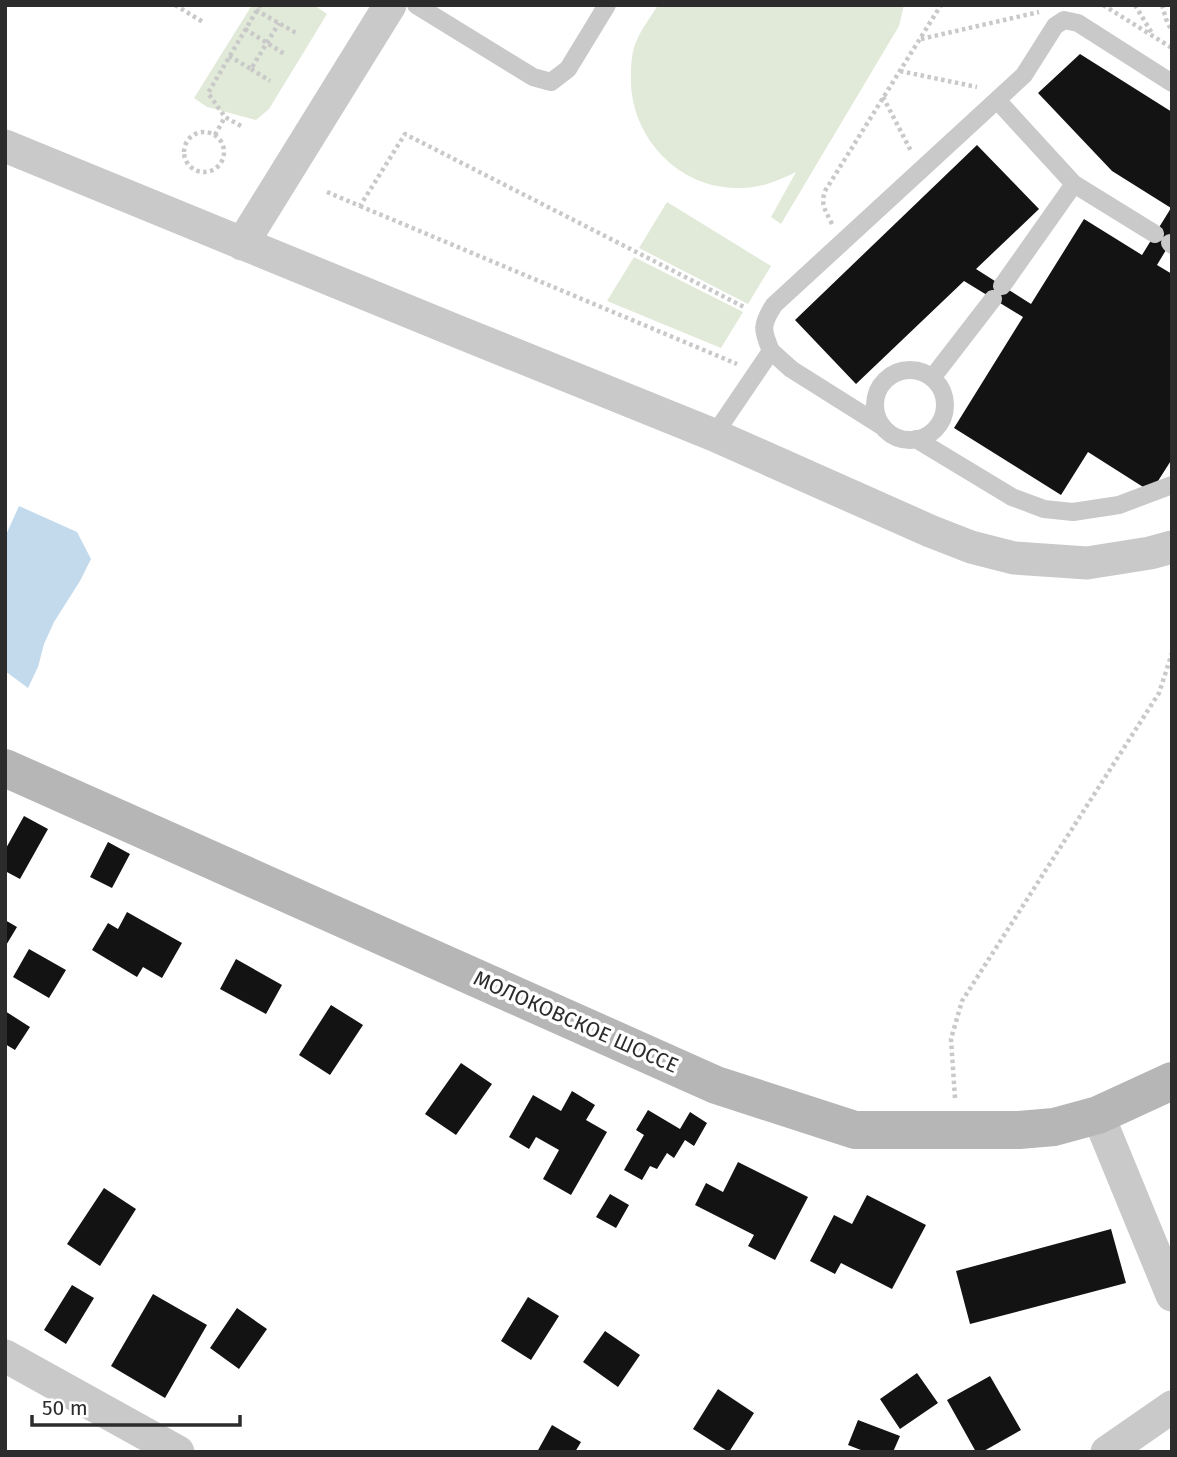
<svg xmlns="http://www.w3.org/2000/svg" width="1177" height="1457" font-family="'Fira Sans',sans-serif">
  <rect width="100%" height="100%" fill="#fff"/>
  <path fill="#e1ead8" d="M252 5H314L327 14 269 109 256 120 207 107 194 98Z
    M658 5H904L899 26 781 224 771 217 796 172C775 182 759 189 735 188 674 187 628 132 631 74 631 64 632 51 636 42 641 29 651 17 658 5Z
    M667 202 771 266 748 304 639 248Z
    M634 257 743 312 721 348 607 301Z"/>
  <path fill="#c3daec" d="M19 506 77 532 91 559 80 581 54 622 44 644 38 667 28 688 5 671V537Z"/>
  <path fill="#131313" d="M1080 54 1172 112V240L1157 265 1172 274V459L1151 492 1088 452 1061 495 954 428 1023 317 964 281 856 384 795 320 977 145 1039 209 976 269 1031 304 1084 219 1142 255 1171 208 1112 171 1038 93Z
    M24 816 48 829 20 879 5 871V850Z
    M108 842 130 854 112 888 90 877Z
    M127 912 182 943 162 978 143 967 137 977 92 950 108 923 118 929Z
    M5 920 17 927 5 947Z
    M29 949 66 970 49 998 13 977Z
    M236 959 282 985 266 1014 220 989Z
    M331 1005 363 1025 330 1075 299 1055Z
    M5 1011 30 1027 15 1050 5 1044Z
    M461 1063 492 1084 456 1135 425 1114Z
    M572 1091 595 1105 586 1120 607 1132 571 1195 543 1179 559 1150 536 1137 529 1149 509 1137 533 1095 561 1111Z
    M648 1110 680 1129 690 1112 707 1123 694 1146 685 1140 674 1158 667 1153 657 1169 650 1166 642 1180 624 1170 644 1135 636 1130Z
    M738 1162 808 1197 775 1260 748 1246 754 1235 695 1205 706 1183 723 1192Z
    M104 1188 136 1209 100 1266 67 1244Z
    M610 1194 629 1205 616 1228 596 1217Z
    M867 1195 926 1225 892 1289 841 1263 835 1274 810 1261 834 1215 852 1224Z
    M1111 1229 1126 1283 970 1324 956 1271Z
    M72 1285 94 1298 66 1344 44 1330Z
    M153 1294 207 1325 165 1398 111 1366Z
    M528 1297 559 1316 531 1360 501 1341Z
    M237 1308 267 1329 239 1369 210 1348Z
    M605 1331 640 1355 618 1387 583 1362Z
    M917 1373 938 1403 900 1429 880 1399Z
    M990 1376 1021 1430 982 1452H976L947 1400Z
    M718 1389 754 1413 729 1452 693 1429Z
    M858 1420 900 1436 893 1452H866L848 1445Z
    M552 1425 581 1442 575 1452H537Z"/>
  <g fill="none" stroke-linecap="round" stroke-linejoin="round">
    <path stroke="#c9c9c9" stroke-width="4.5" stroke-dasharray="3.5 3.5" stroke-linecap="butt" d="M175 5 203 22
      M1103 5 1172 48
      M1135 5 1153 35
      M1162 5 1166 19 1172 32
      M256 10 298 34
      M245 29 286 55
      M921 39 1039 12
      M229 56 251 69 279 23
      M251 69 270 81
      M900 71 977 87
      M883 97 911 151
      M241 126 225 117 208 93 260 5
      M184 152a20 20 0 1 1 40 0a20 20 0 1 1-40 0Z
      M215 135 225 117
      M327 192 360 206 405 134 746 308
      M360 206 737 364
      M832 224C826 211 820 205 825 191L941 5
      M955 1098 951 1039 962 1001 1159 693 1172 653"/>
    <path stroke="#c9c9c9" stroke-width="18" d="M416 5 533 77 551 82 568 69 607 5
      M997 100 1074 184 1155 234
      M1170 243 1172 245
      M1002 286 1074 184
      M771 351 791 369 883 427
      M875 405a35 35 0 1 1 70 0a35 35 0 1 1-70 0Z
      M932 378 993 299
      M714 435 771 351C762 330 761 325 774 305L1024 75 1055 26 1064 20 1078 23 1172 83
      M916 439 1012 497 1044 509 1073 512 1119 505 1172 485"/>
    <path stroke="#c9c9c9" stroke-width="33" d="M5 146 449 328 714 435 930 531 971 547 1014 558 1087 563 1150 553 1172 547
      M242 244 390 5
      M1098 1115 1172 1295
      M5 1356 178 1452
      M1107 1452 1172 1407"/>
    <path stroke="#b6b6b6" stroke-width="38" d="M5 768 716 1085 855 1130H1019L1054 1127 1098 1115 1172 1081"/>
  </g>
  <g text-anchor="middle" stroke-width="7" stroke-linejoin="round" paint-order="stroke">
    <g font-size="21" fill="#2c2c2c" stroke="#fff">
      <text transform="translate(576 1022) rotate(24)" y="7">МОЛОКОВСКОЕ ШОССЕ</text>
    </g>
  </g>
  <rect width="1177" height="1457" fill="none" stroke="#2c2c2c" stroke-width="14"/>
  <path d="M32 1415v10h208v-10" fill="none" stroke="#2c2c2c" stroke-width="3.5"/>
  <text x="42" y="1415" font-size="21" fill="#2c2c2c" stroke="#ffffff" stroke-width="5" paint-order="stroke">50 m</text>
</svg>
